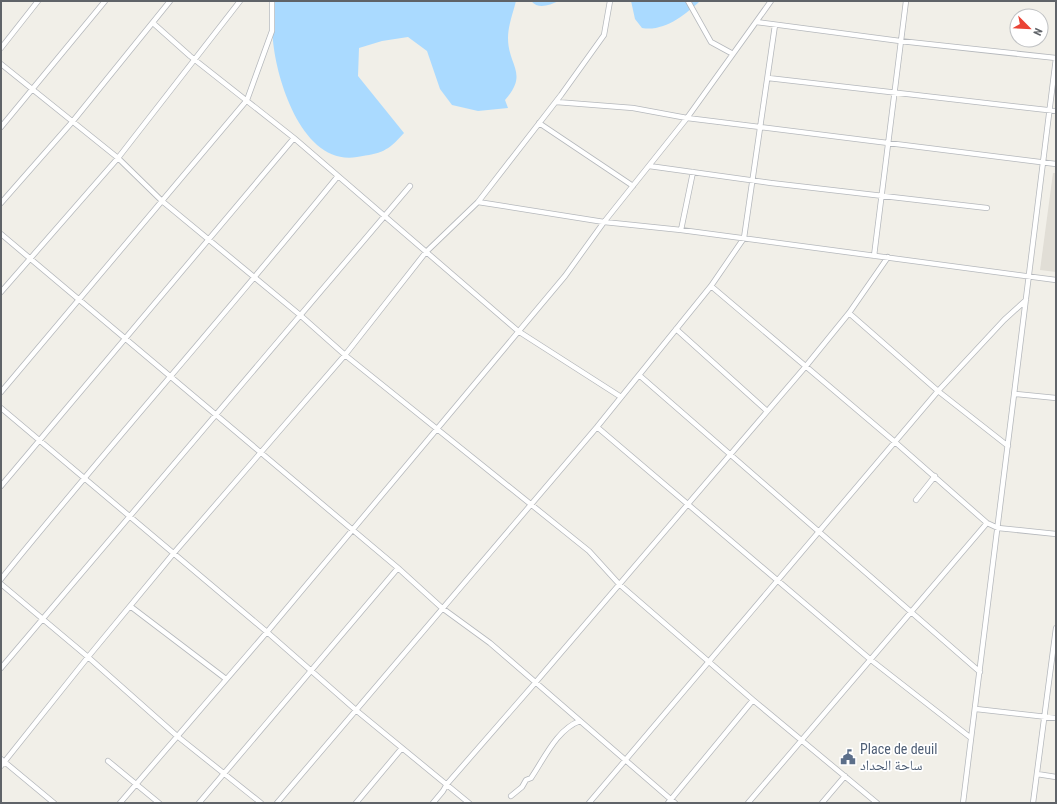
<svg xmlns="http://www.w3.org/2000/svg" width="1057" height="804" font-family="'Roboto Condensed','Noto Naskh Arabic',sans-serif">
  <rect width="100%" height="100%" fill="#f1efe8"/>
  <path fill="#e1ded6" d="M1053 173H1056V272L1040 270Z"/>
  <path fill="#aadaff" d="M273 1H516C513 13 508 26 508 38 508 66 529 73 505 100L508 108 478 111 452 105 440 89 427 51 408 37 382 41 359 48 358 76 404 133C387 152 382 153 357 157 303 166 277 82 273 41 272 28 274 14 273 1Z
    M531 1H559C549 5 539 10 531 1Z
    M631 1H700C685 15 664 32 642 28L635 19Z"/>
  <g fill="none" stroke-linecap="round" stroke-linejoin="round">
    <g stroke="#b5b8bc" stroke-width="6">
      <path id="minor" d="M688 1 711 42 733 54
        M756 22 900 41 1056 58
        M153 23 190 56 294 138 518 331 621 397
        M1 48 38 1
        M1 64 118 158 162 201 300 315 345 355 589 551 619 584 753 700 877 803
        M768 78 1056 111
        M556 102 633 108 687 118 1056 164
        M539 123 633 186
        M1 127 105 1
        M649 166 771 183 987 208
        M478 202 561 95 604 35 610 1
        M1 203 73 121 170 1
        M681 230 693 172
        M1 234 398 568 442 608 490 643 675 803
        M874 256 906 1
        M711 286 895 442 987 523 998 528 1056 534
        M1 292 118 158 240 1
        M849 313 938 391 1008 446
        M676 329 767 411
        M639 375 980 672
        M1 392 247 100 272 31V1
        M1015 394 1056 398
        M1 408 267 632 357 711 469 803
        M597 427 871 660 971 738
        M1 486 294 138
        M916 500 935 476
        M1 579C111 443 228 312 338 176
        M1 584 88 657 177 736 261 803
        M130 606 226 679
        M1 668 410 186
        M976 709 1056 718
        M1 759 54 803
        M108 761 159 803
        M1 766 88 657 173 554 345 355 426 252 478 202 604 222 681 230 1056 280
        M1037 774 1056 777
        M511 796 522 787 526 780 531 778C544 759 557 729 580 721
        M120 803 267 632 565 276 604 222 687 118 771 1
        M199 803 398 568
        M277 803 597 427 711 286 744 238 775 25
        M356 803 402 748
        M433 803 443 791 447 784 535 683 806 366 849 313 888 257
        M589 803 938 391 1004 320 1026 300
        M668 803 753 700
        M748 803 987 523
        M822 803 845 776
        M963 803 1056 58
        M1033 803 1056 628"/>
    </g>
    <use href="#minor" stroke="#fff" stroke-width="4.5"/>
  </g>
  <defs>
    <g id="civic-bare" transform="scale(1.2)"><path d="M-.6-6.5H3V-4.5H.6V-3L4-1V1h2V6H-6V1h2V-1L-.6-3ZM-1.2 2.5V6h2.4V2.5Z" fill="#5c6f8a" stroke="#fff" stroke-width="2.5" paint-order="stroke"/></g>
  </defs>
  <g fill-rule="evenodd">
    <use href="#civic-bare" x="848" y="757"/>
  </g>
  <g text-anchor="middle" stroke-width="3.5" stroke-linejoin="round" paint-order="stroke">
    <g font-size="14" fill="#4e5e75" stroke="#fff" text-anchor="start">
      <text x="860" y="754">Place de deuil<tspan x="860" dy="16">ساحة الحداد</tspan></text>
    </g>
  </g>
  <rect width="1057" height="804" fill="none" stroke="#5f6368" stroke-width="4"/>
  <g transform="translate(1029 28) rotate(114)"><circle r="19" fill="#ffffff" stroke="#bfc1c3"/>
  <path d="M0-3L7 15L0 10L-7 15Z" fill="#ea4335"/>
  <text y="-6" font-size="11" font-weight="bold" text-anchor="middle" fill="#5f6368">N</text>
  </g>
</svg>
